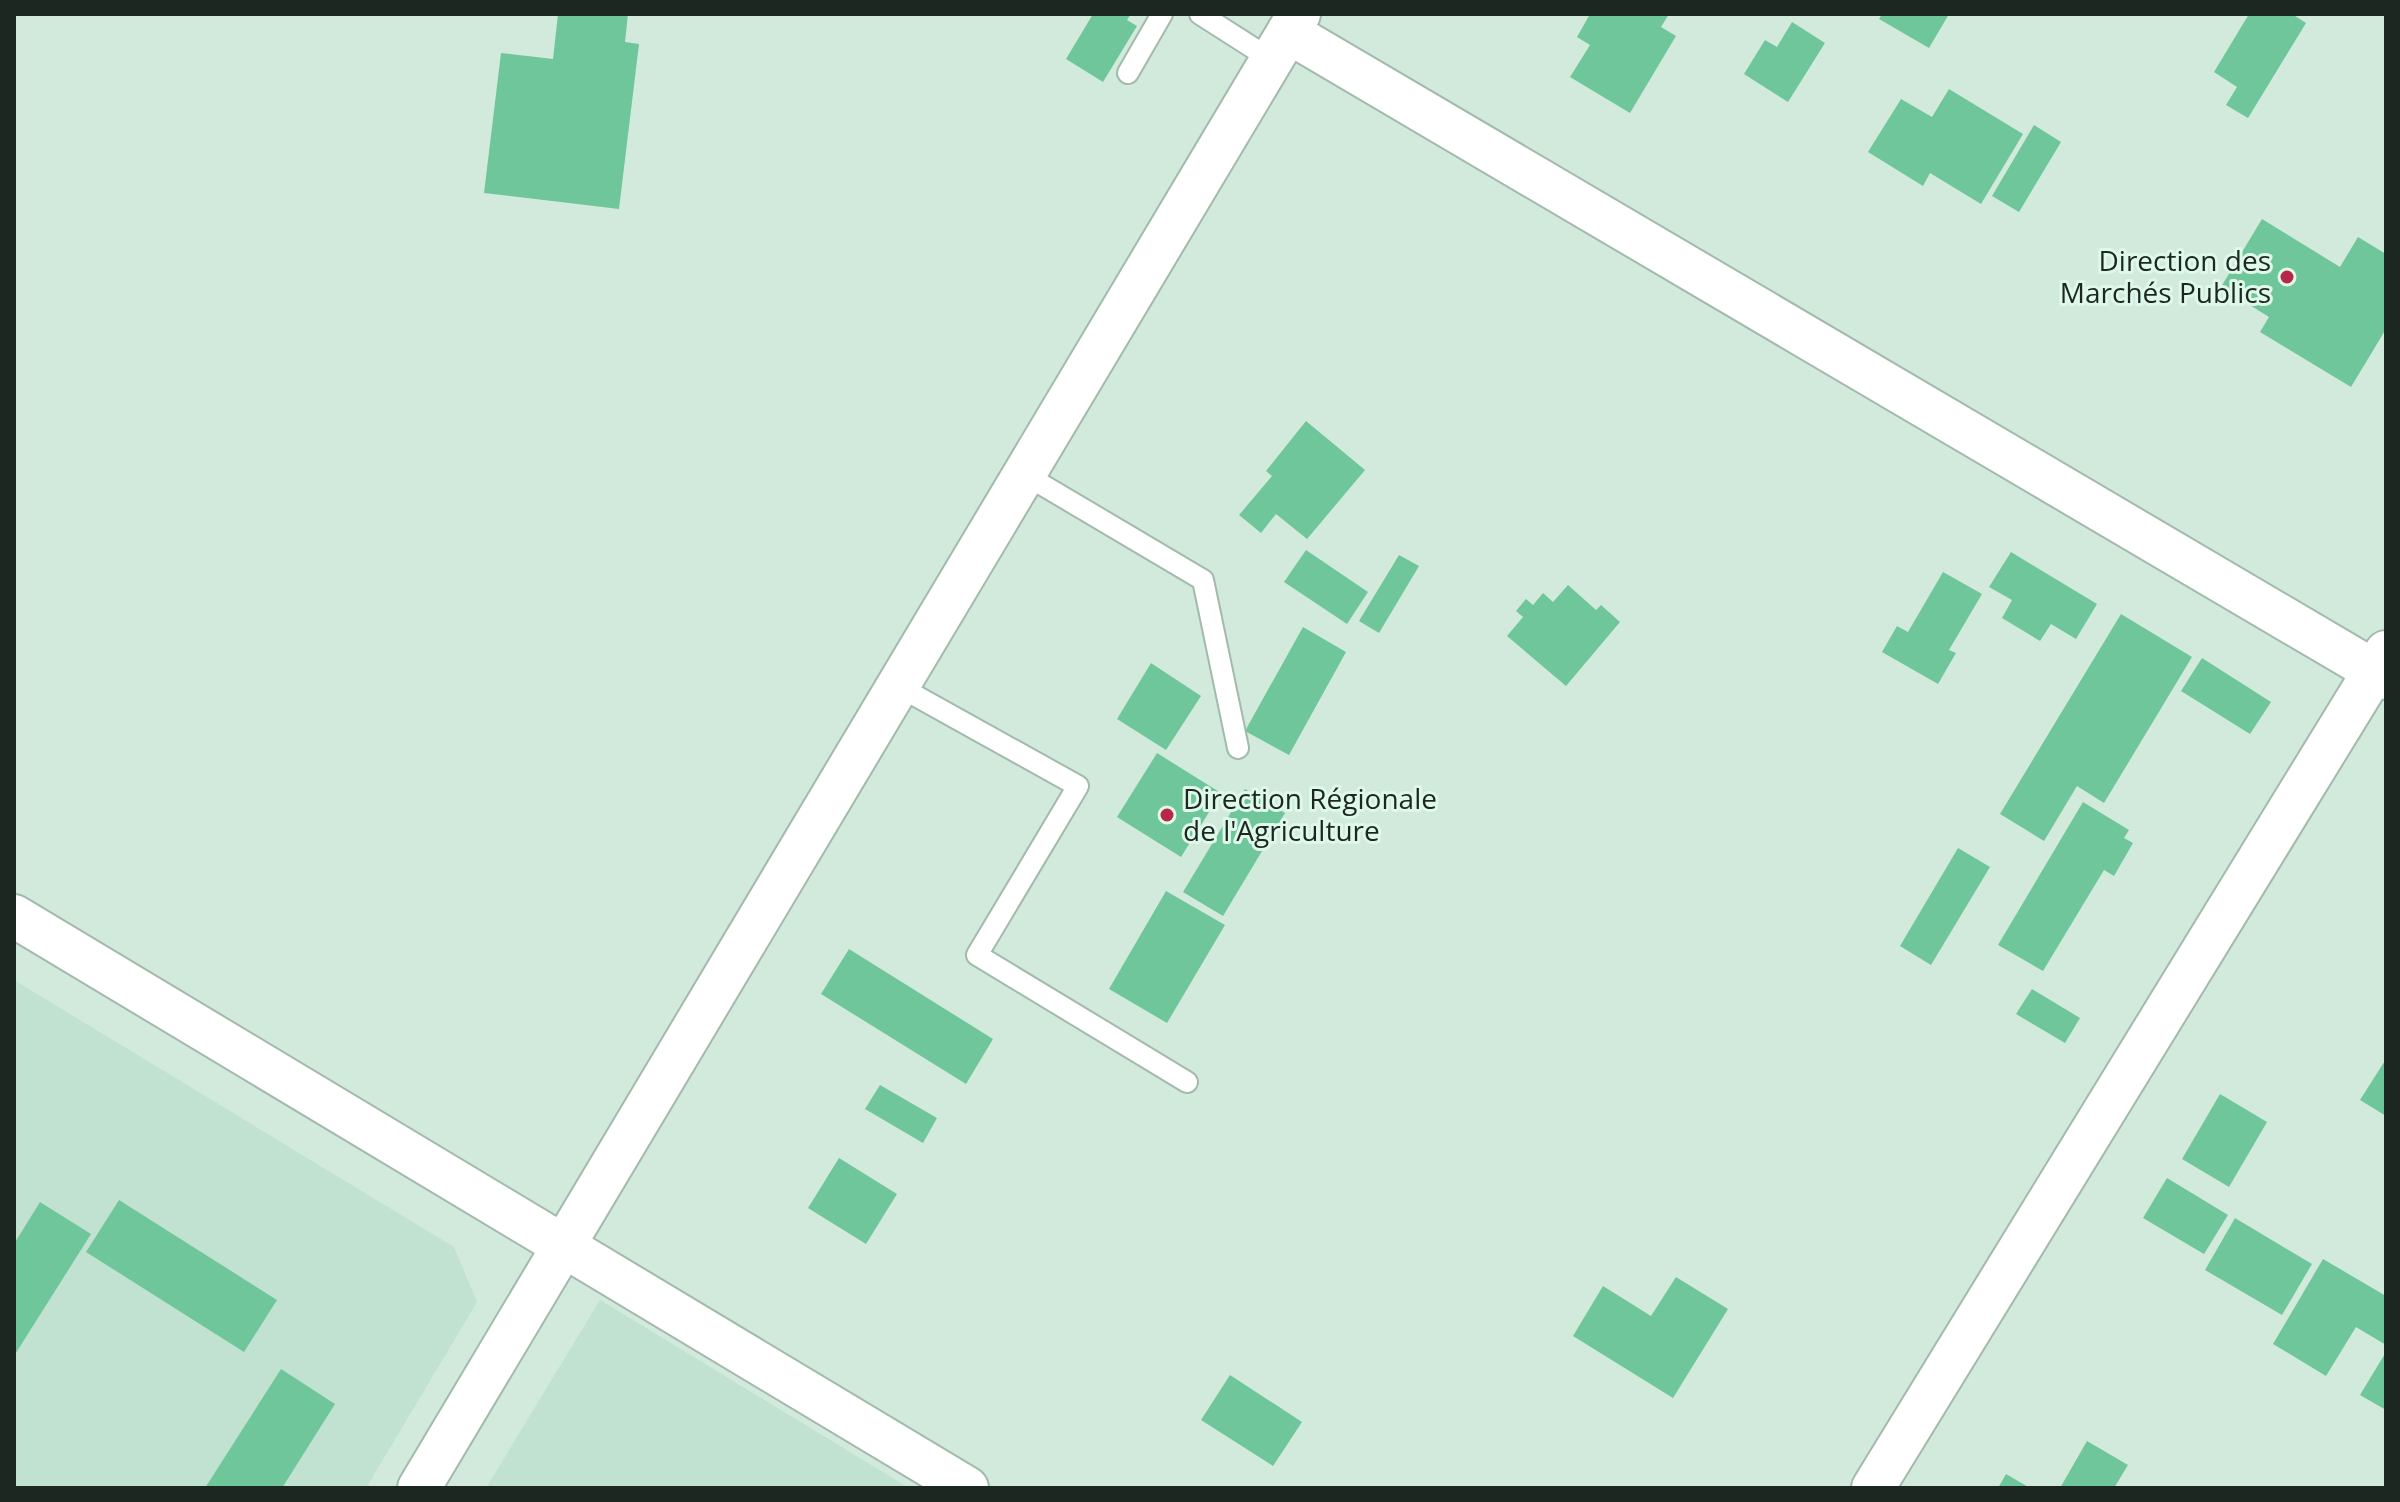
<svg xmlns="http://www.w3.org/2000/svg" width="2400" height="1502" font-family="'Open Sans',sans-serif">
  <rect width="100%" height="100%" fill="#d1eadc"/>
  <path fill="#c1e2d0" d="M14 980 454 1247 477 1302 366 1488H14Z
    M600 1300 909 1488H486Z"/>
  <path fill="#70c69b" d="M558 14H628L625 42 639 44 619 209 484 193 501 53 553 59Z
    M1093 14H1131L1127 20 1137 26 1103 82 1066 59Z
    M1590 14H1669L1661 27 1676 36 1630 113 1570 77 1590 45 1577 37Z
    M1882 14H1949L1929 48 1879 19Z
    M2249 14H2292L2306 23 2248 118 2226 105 2237 87 2214 72Z
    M1792 22 1825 43 1788 102 1744 74 1765 40 1777 47Z
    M1949 89 2023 134 1981 204 1930 173 1923 186 1868 152 1901 99 1932 117Z
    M2034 125 2061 142 2019 212 1992 196Z
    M2262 219 2340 267 2358 237 2386 254V329L2351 387 2260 332 2269 317 2221 287Z
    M1306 421 1365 470 1307 539 1276 514 1261 533 1239 515 1272 476 1266 471Z
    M1306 550 1368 592 1347 624 1284 582Z
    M2011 552 2097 604 2076 639 2051 624 2040 641 2002 618 2012 600 1989 587Z
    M1399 555 1419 566 1379 633 1359 621Z
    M1943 572 1982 594 1949 650 1956 653 1938 684 1882 652 1897 626 1908 632Z
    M1568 585 1596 610 1601 605 1620 622 1566 686 1507 636 1523 617 1516 611 1526 599 1533 605 1543 593 1553 602Z
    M2121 614 2192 657 2104 803 2077 786 2044 841 2000 814Z
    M1303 627 1346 652 1289 755 1245 731Z
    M2202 658 2271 702 2250 734 2181 691Z
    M1151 663 1201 696 1166 750 1117 719Z
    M1157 753 1221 793 1181 857 1117 817Z
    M1245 789 1285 813 1223 916 1183 892Z
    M2083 802 2129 830 2124 838 2133 843 2114 876 2104 870 2043 971 1998 945Z
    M1958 848 1990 867 1931 965 1900 946Z
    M1166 891 1225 925 1167 1023 1109 989Z
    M849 949 993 1039 966 1084 821 994Z
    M2032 989 2080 1018 2065 1043 2016 1014Z
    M2386 1059V1116L2360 1100Z
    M880 1085 937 1118 923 1143 865 1109Z
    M2220 1094 2267 1122 2229 1187 2182 1159Z
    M839 1158 897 1194 866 1244 808 1208Z
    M2167 1178 2228 1215 2204 1254 2143 1218Z
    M119 1200 277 1300 244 1352 86 1252Z
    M40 1202 91 1234 14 1356V1244Z
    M2235 1218 2312 1264 2282 1315 2205 1270Z
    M2323 1259 2386 1296V1345L2356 1327 2326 1376 2273 1344Z
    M1676 1277 1728 1309 1673 1398 1573 1336 1603 1286 1651 1316Z
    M2386 1352V1410L2360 1395Z
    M281 1369 335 1404 282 1488H205Z
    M1230 1375 1302 1422 1273 1466 1201 1420Z
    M2087 1441 2128 1465 2114 1488H2060Z
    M2006 1474 2030 1488H1998Z"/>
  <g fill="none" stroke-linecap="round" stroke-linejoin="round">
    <g stroke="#a2baac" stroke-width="24">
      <path id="lane" d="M1200 14 1272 60
        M1128 73 1162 14
        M1024 474 1203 580 1238 748
        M898 686 1078 786 977 955 1187 1082"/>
    </g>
    <g stroke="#a2baac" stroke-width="46">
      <path id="street" d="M1288 32 2386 678
        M14 916 967 1488
        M419 1488 1299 14
        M1873 1488 2386 652"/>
    </g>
    <use href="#lane" stroke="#fff" stroke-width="20"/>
    <use href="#street" stroke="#fff" stroke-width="42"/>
  </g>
  <g fill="#b82748" stroke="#def8e9" stroke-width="3">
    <circle cx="2287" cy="277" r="8"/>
    <circle cx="1167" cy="815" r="8"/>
  </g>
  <g text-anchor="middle" stroke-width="6" stroke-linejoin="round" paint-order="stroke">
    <g font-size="28" fill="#1d2721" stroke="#def8e9" text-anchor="end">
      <text x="2271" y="271">Direction des<tspan x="2271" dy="32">Marchés Publics</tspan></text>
      <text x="1183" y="809" text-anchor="start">Direction Régionale<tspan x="1183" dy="32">de l'Agriculture</tspan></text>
    </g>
  </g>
  <rect width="2400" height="1502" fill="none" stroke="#1d2721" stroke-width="32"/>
</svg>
